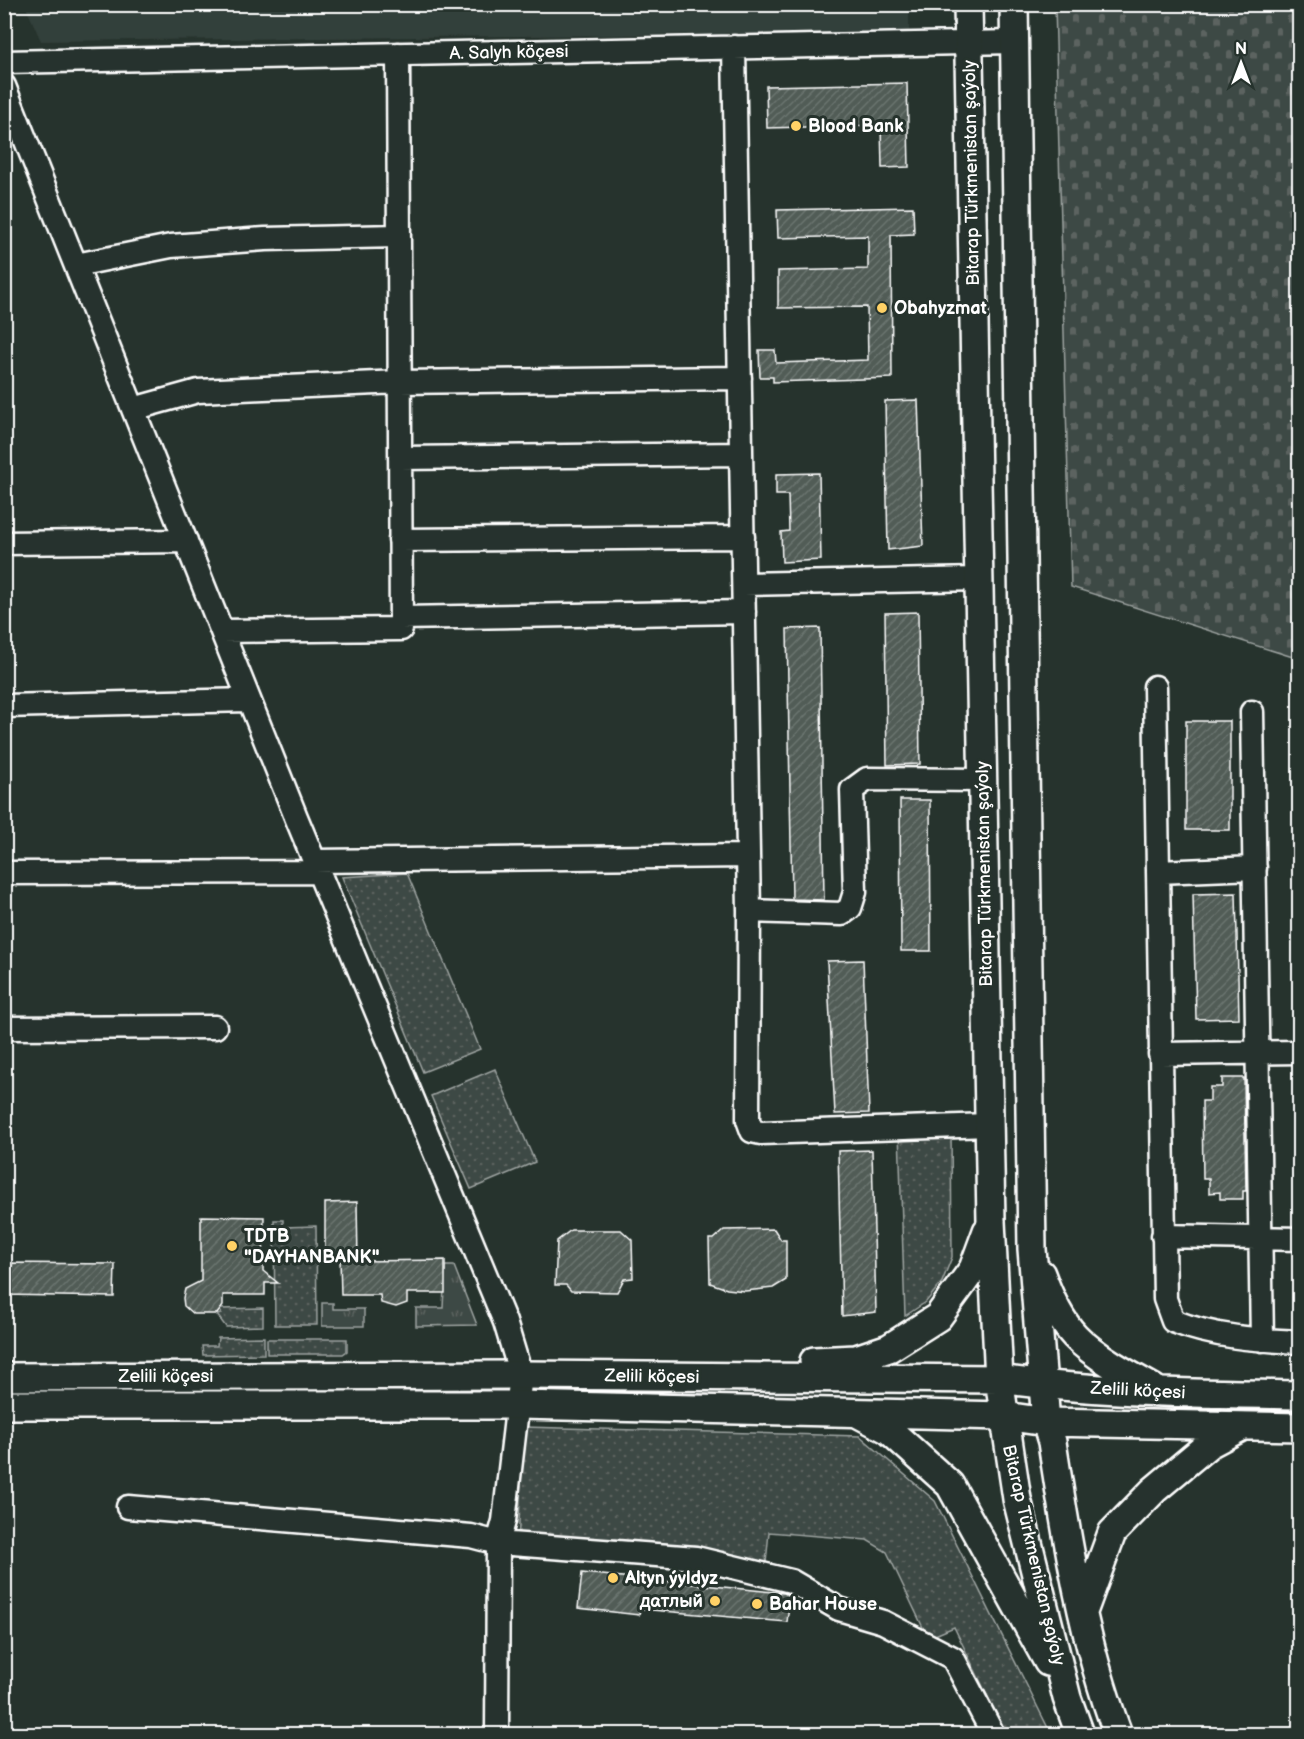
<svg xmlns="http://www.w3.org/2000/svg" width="1304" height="1739" font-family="'Balsamiq Sans',sans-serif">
  <defs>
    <pattern id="grass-tufts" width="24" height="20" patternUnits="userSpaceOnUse" patternTransform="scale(1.5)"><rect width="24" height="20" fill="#3e4944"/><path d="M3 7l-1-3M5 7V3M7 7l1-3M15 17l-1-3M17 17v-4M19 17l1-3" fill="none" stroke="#5b6460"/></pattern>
    <pattern id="cemetery-stones" width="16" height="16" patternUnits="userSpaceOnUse" patternTransform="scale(1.5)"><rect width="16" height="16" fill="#3e4944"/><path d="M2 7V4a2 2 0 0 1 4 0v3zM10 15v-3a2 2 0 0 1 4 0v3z" fill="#5b6460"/></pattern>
    <pattern id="park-dots" width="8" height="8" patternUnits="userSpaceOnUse" patternTransform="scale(1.5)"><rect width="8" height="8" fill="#3e4944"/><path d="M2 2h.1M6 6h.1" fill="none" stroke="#5b6460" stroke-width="1.8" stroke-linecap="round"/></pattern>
    <pattern id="building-hatch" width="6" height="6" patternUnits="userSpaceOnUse" patternTransform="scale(1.5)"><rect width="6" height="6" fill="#515c57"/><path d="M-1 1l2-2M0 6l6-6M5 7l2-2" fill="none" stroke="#6b7470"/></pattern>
  </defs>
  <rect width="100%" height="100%" fill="#26332d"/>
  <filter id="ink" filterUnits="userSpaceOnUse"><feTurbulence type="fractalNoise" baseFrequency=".0167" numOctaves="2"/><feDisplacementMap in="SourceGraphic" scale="12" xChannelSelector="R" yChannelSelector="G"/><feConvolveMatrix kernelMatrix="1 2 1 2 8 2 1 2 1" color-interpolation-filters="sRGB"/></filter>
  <g filter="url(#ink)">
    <path fill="#333f3a" d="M909 5V32L41 41 25 5Z"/>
    <path fill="url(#grass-tufts)" stroke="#9ea4a2" stroke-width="1.5" d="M445 1266H454L477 1325 416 1326V1308H443Z
      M322 1303H333V1309H364V1326H322Z"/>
    <path fill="url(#cemetery-stones)" stroke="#9ea4a2" stroke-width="1.5" d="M1055 5H1299V659L1071 587Z"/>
    <path fill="url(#park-dots)" stroke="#9ea4a2" stroke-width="1.5" d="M407 873 480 1049 423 1072 342 877Z
      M495 1069 535 1162 471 1189 431 1096Z
      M951 1130 952 1257 942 1282 926 1302 905 1316 899 1131Z
      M274 1220H283V1227L316 1226 317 1325H275Z
      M263 1308V1326L226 1327 217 1315 221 1314 220 1309Z
      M264 1337V1354L203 1355 202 1346H217L218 1338Z
      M267 1339H347V1351L343 1354H267Z
      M523 1427 860 1436 935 1501 1051 1734H1006L954 1627 928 1638 887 1552 867 1540 769 1532 766 1563 518 1547Z"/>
    <path fill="url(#building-hatch)" stroke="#fff" stroke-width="1.5" d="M907 83 909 167 882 168 881 125 767 128 766 86Z
      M913 207 914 234 891 235 892 378 773 382V377H760L759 350H775L776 363 868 360 867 307 778 308V271L868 269V236L778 238 777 210Z
      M918 400 923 546 888 550 885 401Z
      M819 473 821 560 782 562 781 532 789 531 788 495H776V474Z
      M918 612 920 764 887 765 885 613Z
      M820 628 824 900 792 899 787 629Z
      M1186 721H1230V830H1186Z
      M900 800H930L931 951H901Z
      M1236 893 1239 1018 1196 1019 1193 894Z
      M863 960 869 1113 835 1114 827 961Z
      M1222 1078H1244L1246 1191H1243V1199H1220V1192L1209 1193V1179H1203L1202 1101H1210V1087H1222Z
      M872 1150 876 1312 842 1316 838 1151Z
      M357 1202 358 1261 445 1260V1293H407V1303L396 1307 381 1303 380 1295H341L340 1258H325V1203Z
      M201 1216 264 1217 263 1271 278 1283H265V1295H223V1306L217 1314H193L184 1306 183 1298 185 1289 201 1281Z
      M774 1229 781 1240H786V1280L773 1288 745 1291 727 1289 710 1283 709 1239H714L724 1230Z
      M571 1230H621L632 1240 633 1278 624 1279 617 1292 571 1291 566 1285H555L557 1241Z
      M4 1263 115 1264 114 1297 4 1295Z
      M582 1573 784 1593 790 1596 787 1622 640 1609 639 1615 578 1608Z"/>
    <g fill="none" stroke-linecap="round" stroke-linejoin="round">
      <g stroke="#fff" stroke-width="27">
        <path id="minor" d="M734 47 749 911 748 1120 752 1131 761 1133 989 1125
          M4 62 1014 42
          M4 86 296 817 505 1322 521 1375 504 1521 498 1543 497 1734
          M76 265 171 246 265 239 398 236
          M133 409 198 391 400 382 740 378
          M400 458 741 454
          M400 540 743 537
          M4 543 186 541
          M744 584 979 579
          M401 618 744 612
          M222 631 401 629 398 54
          M1155 687 1165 1299 1173 1321C1213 1337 1257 1340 1300 1342
          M4 706 249 700
          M1252 712 1262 1340
          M314 861 748 856
          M1158 872 1255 868
          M4 873 319 872
          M749 911 842 914 850 908 855 892 852 790 867 779 983 780
          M4 1028 215 1027
          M1160 1054 1300 1052
          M1163 1236 1300 1239
          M128 1507 471 1536 498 1543 696 1558 791 1581 839 1609 883 1622 953 1658 993 1734"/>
      </g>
      <g stroke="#fff" stroke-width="32">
        <path id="major" d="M968 4 991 1221 999 1379 1017 1499 1067 1698 1080 1734
          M1014 4 1032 1249 1046 1422 1052 1442C1067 1541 1083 1641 1118 1734
          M1041 1274C1049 1296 1059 1319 1075 1336 1094 1356 1129 1375 1153 1388
          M814 1361 856 1359 889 1348 938 1317 973 1269 987 1231
          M4 1377 521 1375 999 1379C1099 1393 1199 1393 1300 1395
          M4 1405H519L1005 1416 1046 1422 1300 1427
          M859 1414 889 1430 950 1485 1048 1662
          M1083 1612 1112 1533 1154 1490 1209 1444 1241 1427"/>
      </g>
      <use href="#minor" stroke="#26332d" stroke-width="22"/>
      <use href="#major" stroke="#26332d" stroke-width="27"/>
    </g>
  </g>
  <g fill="#ffd166" stroke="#26332d" stroke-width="2">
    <circle cx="796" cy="126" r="6"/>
    <circle cx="882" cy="308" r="6"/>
    <circle cx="232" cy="1246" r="6"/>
    <circle cx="613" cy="1578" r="6"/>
    <circle cx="715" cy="1601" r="6"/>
    <circle cx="757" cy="1604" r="6"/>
  </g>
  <g text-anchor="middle" stroke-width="6" stroke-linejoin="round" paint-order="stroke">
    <g font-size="18" fill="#fff" stroke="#26332d">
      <text transform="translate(509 52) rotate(-1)" y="6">A. Salyh köçesi</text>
      <text transform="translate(971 173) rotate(-91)" y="6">Bitarap Türkmenistan şaýoly</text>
      <text transform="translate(984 874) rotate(-91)" y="6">Bitarap Türkmenistan şaýoly</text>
      <text x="166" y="1382">Zelili köçesi</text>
      <text transform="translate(652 1376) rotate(1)" y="6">Zelili köçesi</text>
      <text transform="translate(1138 1390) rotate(3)" y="6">Zelili köçesi</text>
      <text transform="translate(1034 1555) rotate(77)" y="6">Bitarap Türkmenistan şaýoly</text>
    </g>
    <g font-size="18" font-weight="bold" fill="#fff" stroke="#26332d" text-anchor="start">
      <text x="808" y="132">Blood Bank</text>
      <text x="894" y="314">Obahyzmat</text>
      <text x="244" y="1242">TDTB<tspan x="244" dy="21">"DAYHANBANK"</tspan></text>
      <text x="625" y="1584">Altyn ýyldyz</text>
      <text x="703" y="1607" text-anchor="end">датлый</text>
      <text x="769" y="1610">Bahar House</text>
    </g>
  </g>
  <rect width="1304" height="1739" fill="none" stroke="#26332d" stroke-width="24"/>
  <rect x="12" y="12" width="1280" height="1715" fill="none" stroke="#fff" stroke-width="2" filter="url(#ink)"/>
  <g transform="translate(1241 63)" stroke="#26332d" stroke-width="4.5" paint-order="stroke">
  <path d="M0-4.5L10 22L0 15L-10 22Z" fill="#ffffff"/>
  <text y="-9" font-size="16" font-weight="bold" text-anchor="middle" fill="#ffffff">N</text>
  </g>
</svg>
